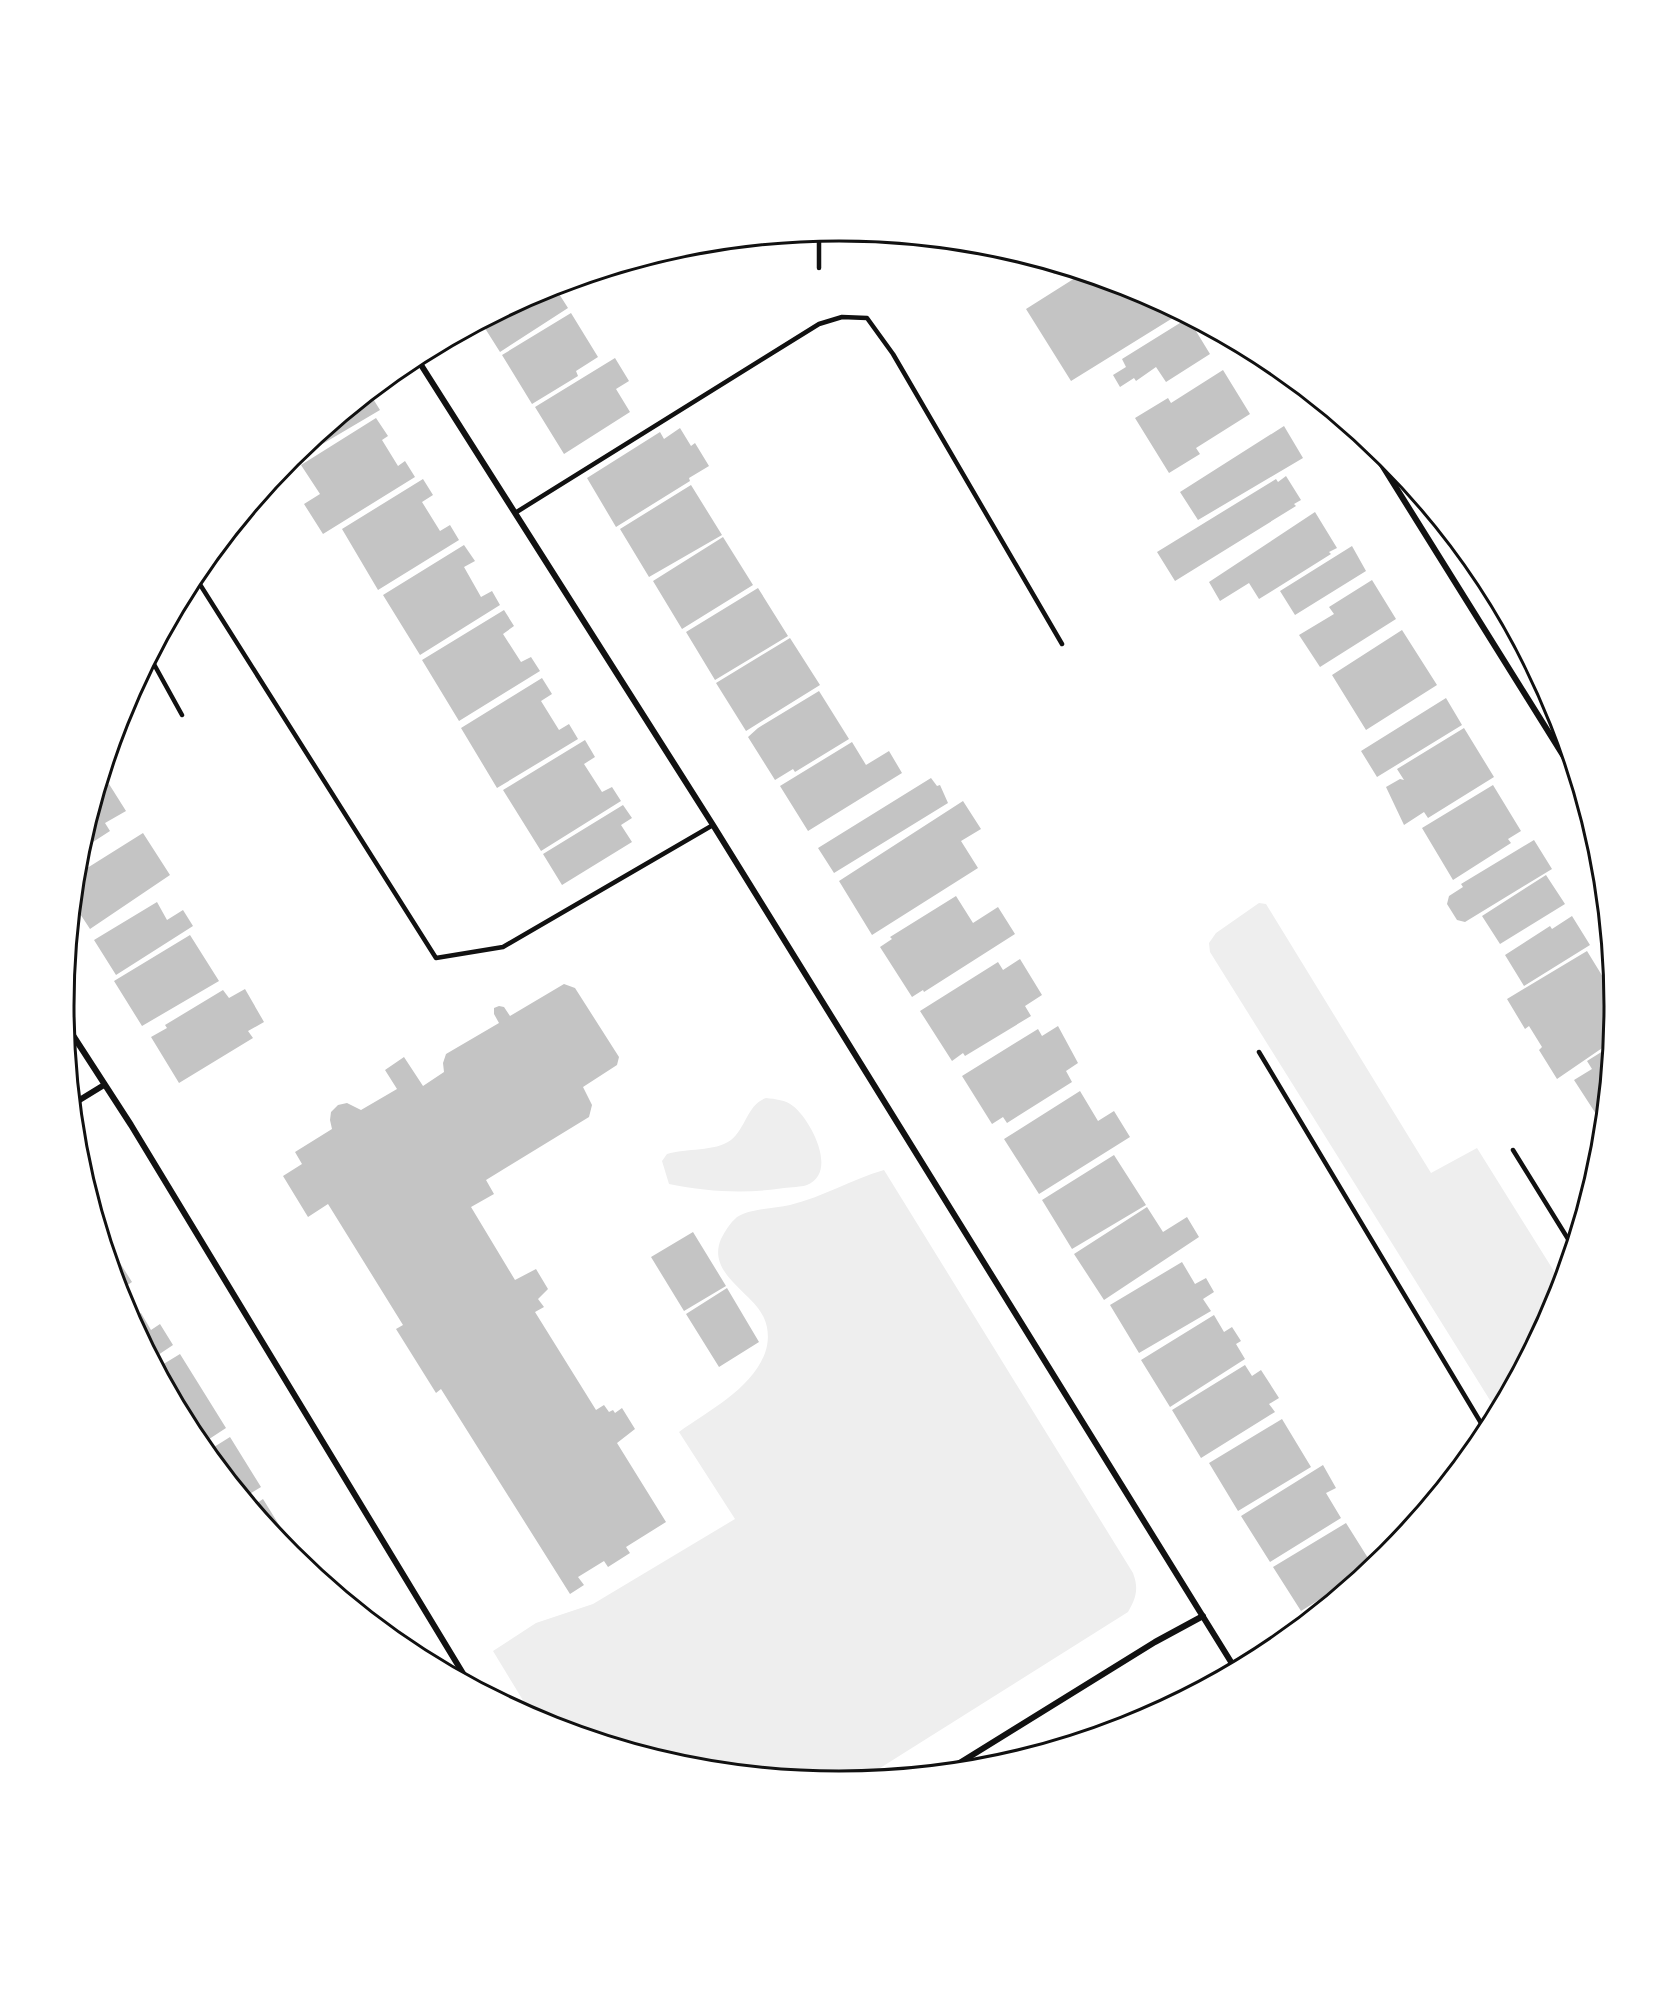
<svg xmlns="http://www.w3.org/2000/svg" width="1678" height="2013" font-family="'Open Sans',sans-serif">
  <rect width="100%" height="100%" fill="#fff"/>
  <path fill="#eee" d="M1259 903 1266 904 1431 1173 1477 1148 1562 1284 1556 1304 1498 1413 1210 952 1209 943 1216 933Z
    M766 1098C775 1099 786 1100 793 1106 810 1119 839 1172 807 1185 801 1187 791 1187 784 1188 745 1194 709 1192 669 1184L662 1161 667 1154C686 1148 715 1152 731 1140 746 1128 747 1105 766 1098Z
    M884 1170 1133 1573C1139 1589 1136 1598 1128 1612L861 1780 839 1782 687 1768 535 1720 493 1651 536 1623 593 1604 735 1519 679 1432C708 1411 752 1389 765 1353 769 1342 769 1329 764 1318 754 1293 706 1274 721 1239 725 1231 730 1223 737 1217 751 1208 774 1209 790 1205 823 1197 852 1179 884 1170Z"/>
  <path fill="#c4c4c4" d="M1046 262 1064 268 1054 274Z
    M1083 273 1136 290 1171 308 1176 316 1071 381 1026 309Z
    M554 286 568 308 500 352 481 322Z
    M571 313 598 357 576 371 578 376 532 404 502 355Z
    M1188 318 1210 354 1166 382 1156 367 1136 381 1134 378 1120 387 1113 375 1126 367 1122 359Z
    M615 358 629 381 616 389 630 412 564 454 535 407Z
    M1223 370 1250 414 1196 448 1200 454 1169 473 1135 418 1168 398 1171 403Z
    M370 394 380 410 297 459 294 454Z
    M376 418 388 436 382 440 398 466 405 461 415 477 323 534 304 504 320 494 301 465Z
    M1284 426 1303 458 1198 520 1180 492Z
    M680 428 691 446 695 443 709 466 689 478 690 481 616 527 587 478 660 432 664 439Z
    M1286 476 1301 500 1294 504 1296 506 1175 581 1157 552 1276 479 1278 482Z
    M423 479 433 495 422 502 440 531 450 525 459 540 378 590 342 529Z
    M691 485 722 535 649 577 620 529Z
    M1315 512 1337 548 1329 552 1331 554 1259 599 1249 583 1220 601 1209 582Z
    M723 537 753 585 682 629 653 581Z
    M464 545 475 561 464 567 481 597 492 591 500 605 420 655 383 595Z
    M1352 546 1366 571 1295 615 1280 591Z
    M1372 580 1396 619 1320 667 1299 635 1334 614 1329 607Z
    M758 588 788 636 715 680 686 632Z
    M504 610 514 626 503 634 521 662 531 657 540 671 459 721 422 660Z
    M1402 630 1437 685 1366 730 1332 675Z
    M790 638 820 685 746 731 716 683Z
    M542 678 552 694 541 701 559 730 569 724 578 739 497 788 461 728Z
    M819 691 849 739 795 772 793 769 775 780 748 737 758 728Z
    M1446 698 1462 725 1377 777 1361 751Z
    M1464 728 1494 777 1428 818 1424 812 1404 825 1386 787 1400 779 1404 780 1397 769Z
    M585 740 595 757 584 764 602 792 612 787 621 801 541 851 503 790Z
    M852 742 866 765 889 751 902 773 808 831 780 786Z
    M931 778 937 786 940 785 948 803 834 873 818 848Z
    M109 784 126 811 105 823 110 831 79 851 97 792Z
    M1493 785 1521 831 1508 839 1511 843 1453 880 1422 828Z
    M963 801 981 829 961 841 978 868 872 935 839 881Z
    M623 805 632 818 621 825 632 842 562 885 543 854Z
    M143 833 170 875 90 929 73 903 76 875Z
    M1534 840 1552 869 1465 922 1457 920 1447 904 1449 896 1463 887 1461 884Z
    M1546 875 1565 904 1500 944 1482 916Z
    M956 896 973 923 998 907 1015 934 924 992 923 990 912 997 880 947 892 939 890 937Z
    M157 902 167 920 183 910 193 926 116 975 94 940Z
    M1572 916 1590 945 1524 986 1505 955 1550 926 1552 929Z
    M190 935 219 981 142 1026 114 981Z
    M1587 951 1614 995 1611 1042 1557 1079 1539 1050 1542 1047 1529 1026 1525 1029 1507 999Z
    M1020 959 1042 995 1025 1006 1031 1016 965 1056 963 1053 952 1061 920 1011 998 962 1003 970Z
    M564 984 575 988 619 1057 617 1065 583 1087 592 1105 589 1117 486 1180 494 1194 471 1207 515 1280 536 1269 548 1289 538 1299 544 1307 535 1312 596 1410 604 1405 609 1412 613 1410 615 1413 622 1408 635 1429 617 1443 666 1522 626 1547 630 1553 608 1567 604 1561 578 1577 584 1585 570 1594 441 1389 436 1393 396 1329 403 1325 328 1204 308 1217 283 1176 302 1164 295 1152 332 1129 330 1120 331 1112 338 1105 347 1103 361 1110 397 1089 385 1070 404 1057 423 1086 444 1072 443 1063 446 1054 499 1023 494 1014V1008L499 1006 504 1007 510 1016Z
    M245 989 264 1022 248 1031 253 1038 179 1083 151 1037 167 1028 165 1025 223 990 229 998Z
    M1058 1026 1078 1063 1066 1071 1072 1082 1007 1123 1003 1117 992 1124 962 1076 1038 1029 1042 1036Z
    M1611 1046 1605 1113 1598 1117 1574 1080 1592 1069 1587 1061Z
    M1080 1091 1098 1121 1114 1111 1130 1137 1039 1194 1004 1139Z
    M1604 1122 1602 1138V1141L1594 1128Z
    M1114 1155 1146 1205 1072 1249 1042 1200Z
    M1147 1207 1163 1232 1187 1217 1199 1237 1104 1300 1074 1254Z
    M693 1232 726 1286 684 1311 651 1257Z
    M1182 1262 1195 1284 1206 1278 1214 1292 1203 1299 1211 1311 1139 1353 1110 1305Z
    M120 1263 132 1282 123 1288 134 1306 126 1311 111 1268Z
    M727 1288 759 1342 719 1367 686 1314Z
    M141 1313 151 1330 160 1324 173 1345 152 1359 130 1319Z
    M1214 1315 1224 1332 1232 1327 1241 1341 1236 1344 1245 1359 1170 1407 1141 1360Z
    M180 1354 226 1428 200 1445 157 1368Z
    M1245 1365 1252 1376 1261 1370 1279 1398 1269 1404 1275 1412 1201 1458 1172 1410Z
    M1282 1419 1311 1467 1238 1511 1209 1463Z
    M230 1437 261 1487 243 1498 206 1452Z
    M1323 1465 1336 1488 1326 1493 1341 1518 1270 1562 1241 1516Z
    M263 1499 294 1549 288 1552 251 1507Z
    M1346 1523 1373 1566 1301 1611 1273 1567Z
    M1180 1693 1183 1698 1167 1707 1164 1702Z"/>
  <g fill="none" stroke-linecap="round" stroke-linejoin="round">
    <path stroke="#111" stroke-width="4.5" d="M819 233V268
      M515 513 819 324 842 317 867 318 893 354 1062 644
      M194 575 436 958 503 947 713 825
      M150 657 182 715
      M1259 1052 1487 1433
      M1513 1150 1573 1247
      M1235 1669 1302 1626"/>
    <path stroke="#111" stroke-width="6" d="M416 357 713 825 1236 1670
      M1367 441 1576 776
      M65 1023 131 1125 470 1685
      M73 1104 104 1085
      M945 1772 1155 1642 1203 1616"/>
  </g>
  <path d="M0 0H1678V2013H0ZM74 1006a765 765 0 1 1 1530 0a765 765 0 1 1-1530 0Z" fill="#fff" fill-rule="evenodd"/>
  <path fill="none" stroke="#111" stroke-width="3" d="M74 1006a765 765 0 1 1 1530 0a765 765 0 1 1-1530 0Z"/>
</svg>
